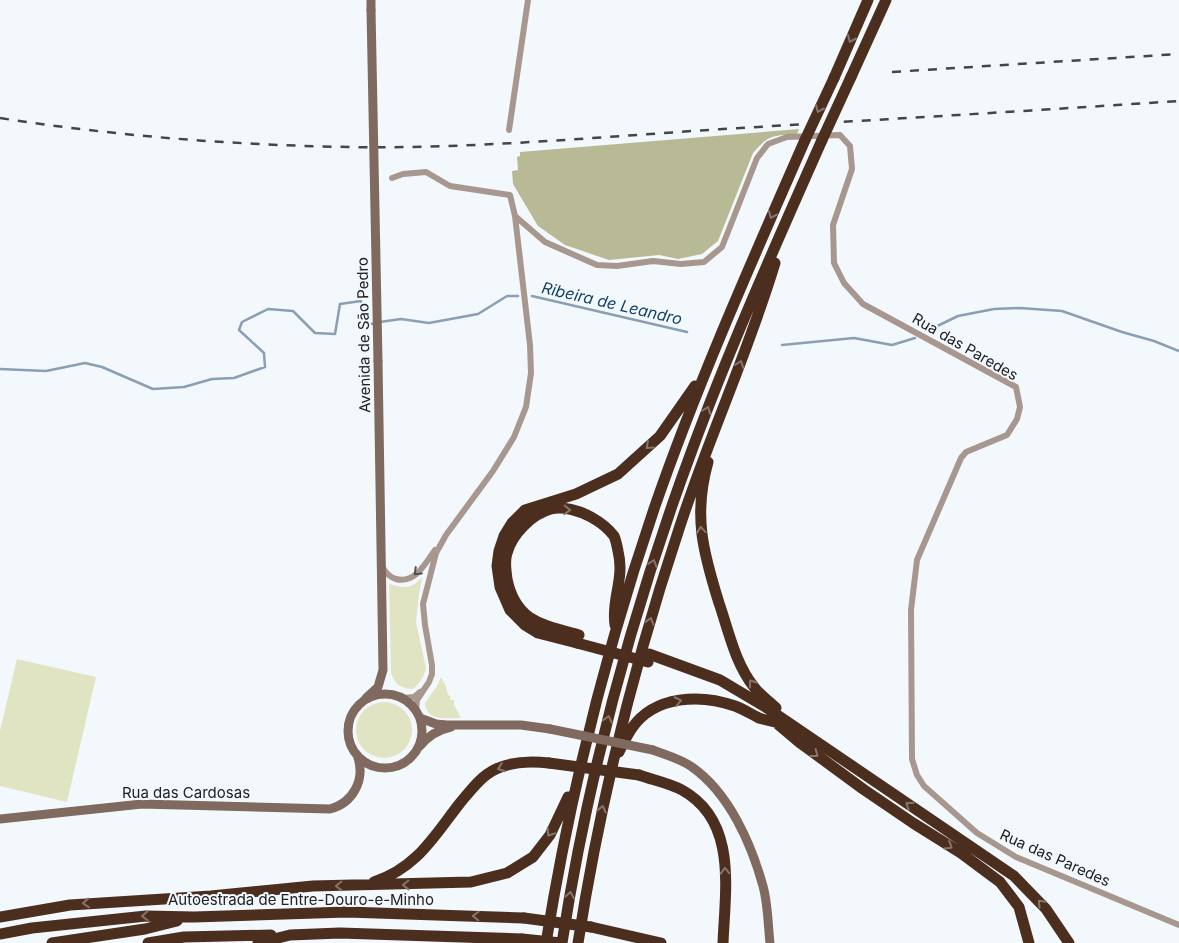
<svg xmlns="http://www.w3.org/2000/svg" width="1179" height="943" font-family="Inter,sans-serif">
  <rect width="100%" height="100%" fill="#f3f8fd"/>
  <path fill="#e1e4c3" d="M422 577 419 594 416 622 426 668C424 677 420 683 413 689 401 689 395 684 391 673L389 584C405 588 411 590 422 577Z
    M17 659 96 677 67 802 0 786V731Z
    M441 677 446 686 448 695 451 696 450 700H454V705L461 718C446 718 427 722 425 703L437 686Z
    M356 730a28 28 0 1 1 56 0a28 28 0 1 1-56 0Z"/>
  <path fill="#b7ba95" d="M799 129 797 134C773 136 769 134 753 153L718 241 702 254 678 259 659 255 609 260 565 245 538 226 513 184 512 171 518 170 517 157 520 156V152Z"/>
  <g fill="none" stroke-linecap="round" stroke-linejoin="round">
    <path stroke="#8a9fb3" stroke-width="2.5" d="M532 296 687 332
      M380 322 401 319 429 323 478 314 507 296H518
      M927 331 958 316 994 309 1020 308 1062 311 1122 332 1154 341 1179 351
      M782 345 854 338 892 345 915 338
      M0 369 46 371 85 363 102 367 153 389 184 387 212 379 234 378 265 367 264 353 239 330 242 322 268 309 293 311 315 333 335 334 340 304 361 301 366 325 375 323"/>
    <path stroke="#a7978f" stroke-width="6" d="M509 130 528 0
      M392 178 403 174 426 172 450 186 510 195 515 216 530 345 531 373 526 407 514 437 493 471 446 535 436 553 423 604 425 625 432 665V674L429 682 417 700 416 710
      M515 216 545 242 597 265 617 266 653 261 681 264 704 262 722 247 757 158 768 144 787 137 840 135 850 146 852 169 833 225 834 263 844 283 863 304 1016 387 1020 407 1017 419 1007 435 966 452 961 458 917 560 911 610 912 759 917 775 924 786 977 833 1016 857 1179 925
      M382 566C385 572 389 577 396 579 415 584 425 564 435 550
      M402 698 414 697 420 692"/>
    <path stroke="#80695e" stroke-width="9" d="M371 0V10
      M348 731a37 37 0 1 1 74 0a37 37 0 1 1-74 0Z
      M366 698 378 687 383 670 378 361
      M420 718 436 724 447 725H521L550 729
      M420 746C428 736 437 730 451 727
      M653 750C666 755 681 759 692 767 729 793 751 843 763 886 768 904 768 925 770 943
      M0 819 142 804 330 809C353 803 365 780 358 758"/>
    <path stroke="#4c2e1f" stroke-width="11" d="M851 77 886 0
      M834 78 868 0
      M708 462C693 515 703 552 719 603 729 632 735 663 754 687 760 695 769 701 776 708
      M579 635C562 630 544 627 529 617 517 608 510 594 507 579 506 570 504 561 507 553 512 534 532 514 551 509 564 506 580 511 591 517 600 522 608 528 614 536 616 540 617 546 618 551 625 580 611 598 615 625
      M577 643 538 633 525 625 510 610 500 587 497 566 499 551 504 536 512 523 525 510 576 494 618 474 660 436 695 386
      M649 654 720 680 767 708 1014 876 1046 909 1069 943
      M773 720 799 742 863 789 913 823 961 853 1000 882 1019 907 1029 943
      M619 752C623 744 627 735 632 728 655 695 701 694 735 706 743 709 751 714 759 718 765 720 772 721 778 723
      M639 775C653 780 669 783 682 790 738 821 725 890 723 943
      M374 882C417 868 434 836 460 803 471 790 481 776 496 769 513 761 531 761 549 763
      M0 917 70 905 211 896 313 886 471 882 507 873 533 857 550 835 568 797
      M591 927 661 943
      M0 934 32 928 146 916 194 917 347 912 524 918
      M52 943 145 929 177 921
      M148 943 184 937 271 935
      M258 943 290 935 340 933 522 939
      M546 943C570 794 606 649 655 506 698 382 752 261 805 140
      M562 943C588 775 633 609 692 450 731 344 777 242 822 140
      M578 943C600 802 634 664 679 529 708 439 748 353 775 263"/>
    <path stroke="#434548" stroke-width="2.5" stroke-dasharray="9 9" stroke-linecap="butt" d="M892 72 1179 54
      M0 118C116 136 232 145 349 147 473 149 598 137 723 129 875 120 1027 111 1179 101"/>
    <path stroke="#80695e" stroke-width="9" d="M371 10 378 361
      M550 729 653 750"/>
    <path stroke="#4c2e1f" stroke-width="11" d="M805 140 834 78
      M822 140 851 77
      M577 643 648 662
      M549 763 639 775
      M524 918 591 927
      M522 939 561 943"/>
  </g>
  <defs><path id="oneway-chevron" d="M-2-3.5L2.5 0L-2 3.5" fill="none" stroke-width="1.6" stroke-linecap="round" stroke-linejoin="round" transform="scale(1.25)"/></defs>
  <g stroke="#86756d">
    <use href="#oneway-chevron" transform="translate(851 39) rotate(114)"/>
    <use href="#oneway-chevron" transform="translate(819 109) rotate(114)"/>
    <use href="#oneway-chevron" transform="translate(772 215) rotate(114)"/>
    <use href="#oneway-chevron" transform="translate(740 364) rotate(-69)"/>
    <use href="#oneway-chevron" transform="translate(707 410) rotate(-69)"/>
    <use href="#oneway-chevron" transform="translate(649 446) rotate(138)"/>
    <use href="#oneway-chevron" transform="translate(567 510) rotate(2)"/>
    <use href="#oneway-chevron" transform="translate(701 530) rotate(-95)"/>
    <use href="#oneway-chevron" transform="translate(653 563) rotate(-72)"/>
    <use href="#oneway-chevron" transform="translate(650 621) rotate(-73)"/>
    <use href="#oneway-chevron" transform="translate(752 683) rotate(-125)"/>
    <use href="#oneway-chevron" transform="translate(678 701) rotate(-12)"/>
    <use href="#oneway-chevron" transform="translate(608 719) rotate(-75)"/>
    <use href="#oneway-chevron" transform="translate(815 754) rotate(37)"/>
    <use href="#oneway-chevron" transform="translate(501 768) rotate(160)"/>
    <use href="#oneway-chevron" transform="translate(909 805) rotate(-146)"/>
    <use href="#oneway-chevron" transform="translate(602 809) rotate(-78)"/>
    <use href="#oneway-chevron" transform="translate(550 833) rotate(122)"/>
    <use href="#oneway-chevron" transform="translate(949 846) rotate(32)"/>
    <use href="#oneway-chevron" transform="translate(725 871) rotate(-92)"/>
    <use href="#oneway-chevron" transform="translate(406 885) rotate(179)"/>
    <use href="#oneway-chevron" transform="translate(339 886) rotate(179)"/>
    <use href="#oneway-chevron" transform="translate(570 895) rotate(-80)"/>
    <use href="#oneway-chevron" transform="translate(86 903) rotate(176)"/>
    <use href="#oneway-chevron" transform="translate(1041 903) rotate(-134)"/>
    <use href="#oneway-chevron" transform="translate(145 916) rotate(177)"/>
    <use href="#oneway-chevron" transform="translate(476 916) rotate(-178)"/>
  </g>
  <use stroke="#56504e" href="#oneway-chevron" transform="translate(417 572) rotate(136)"/>
  <g text-anchor="middle" stroke-width="4" stroke-linejoin="round" paint-order="stroke">
    <g font-size="15" fill="#202123" stroke="#f3f8fd">
      <text transform="translate(364 335) rotate(-91)" y="5">Avenida de São Pedro</text>
      <text transform="translate(965 347) rotate(30)" y="5">Rua das Paredes</text>
      <text x="186" y="798">Rua das Cardosas</text>
      <text transform="translate(1055 858) rotate(24)" y="5">Rua das Paredes</text>
      <text x="301" y="905">Autoestrada de Entre-Douro-e-Minho</text>
    </g>
    <g font-size="16" font-style="italic" fill="#124267" stroke="#f3f8fd">
      <text transform="translate(612 303) rotate(13)" y="6">Ribeira de Leandro</text>
    </g>
  </g>
</svg>
